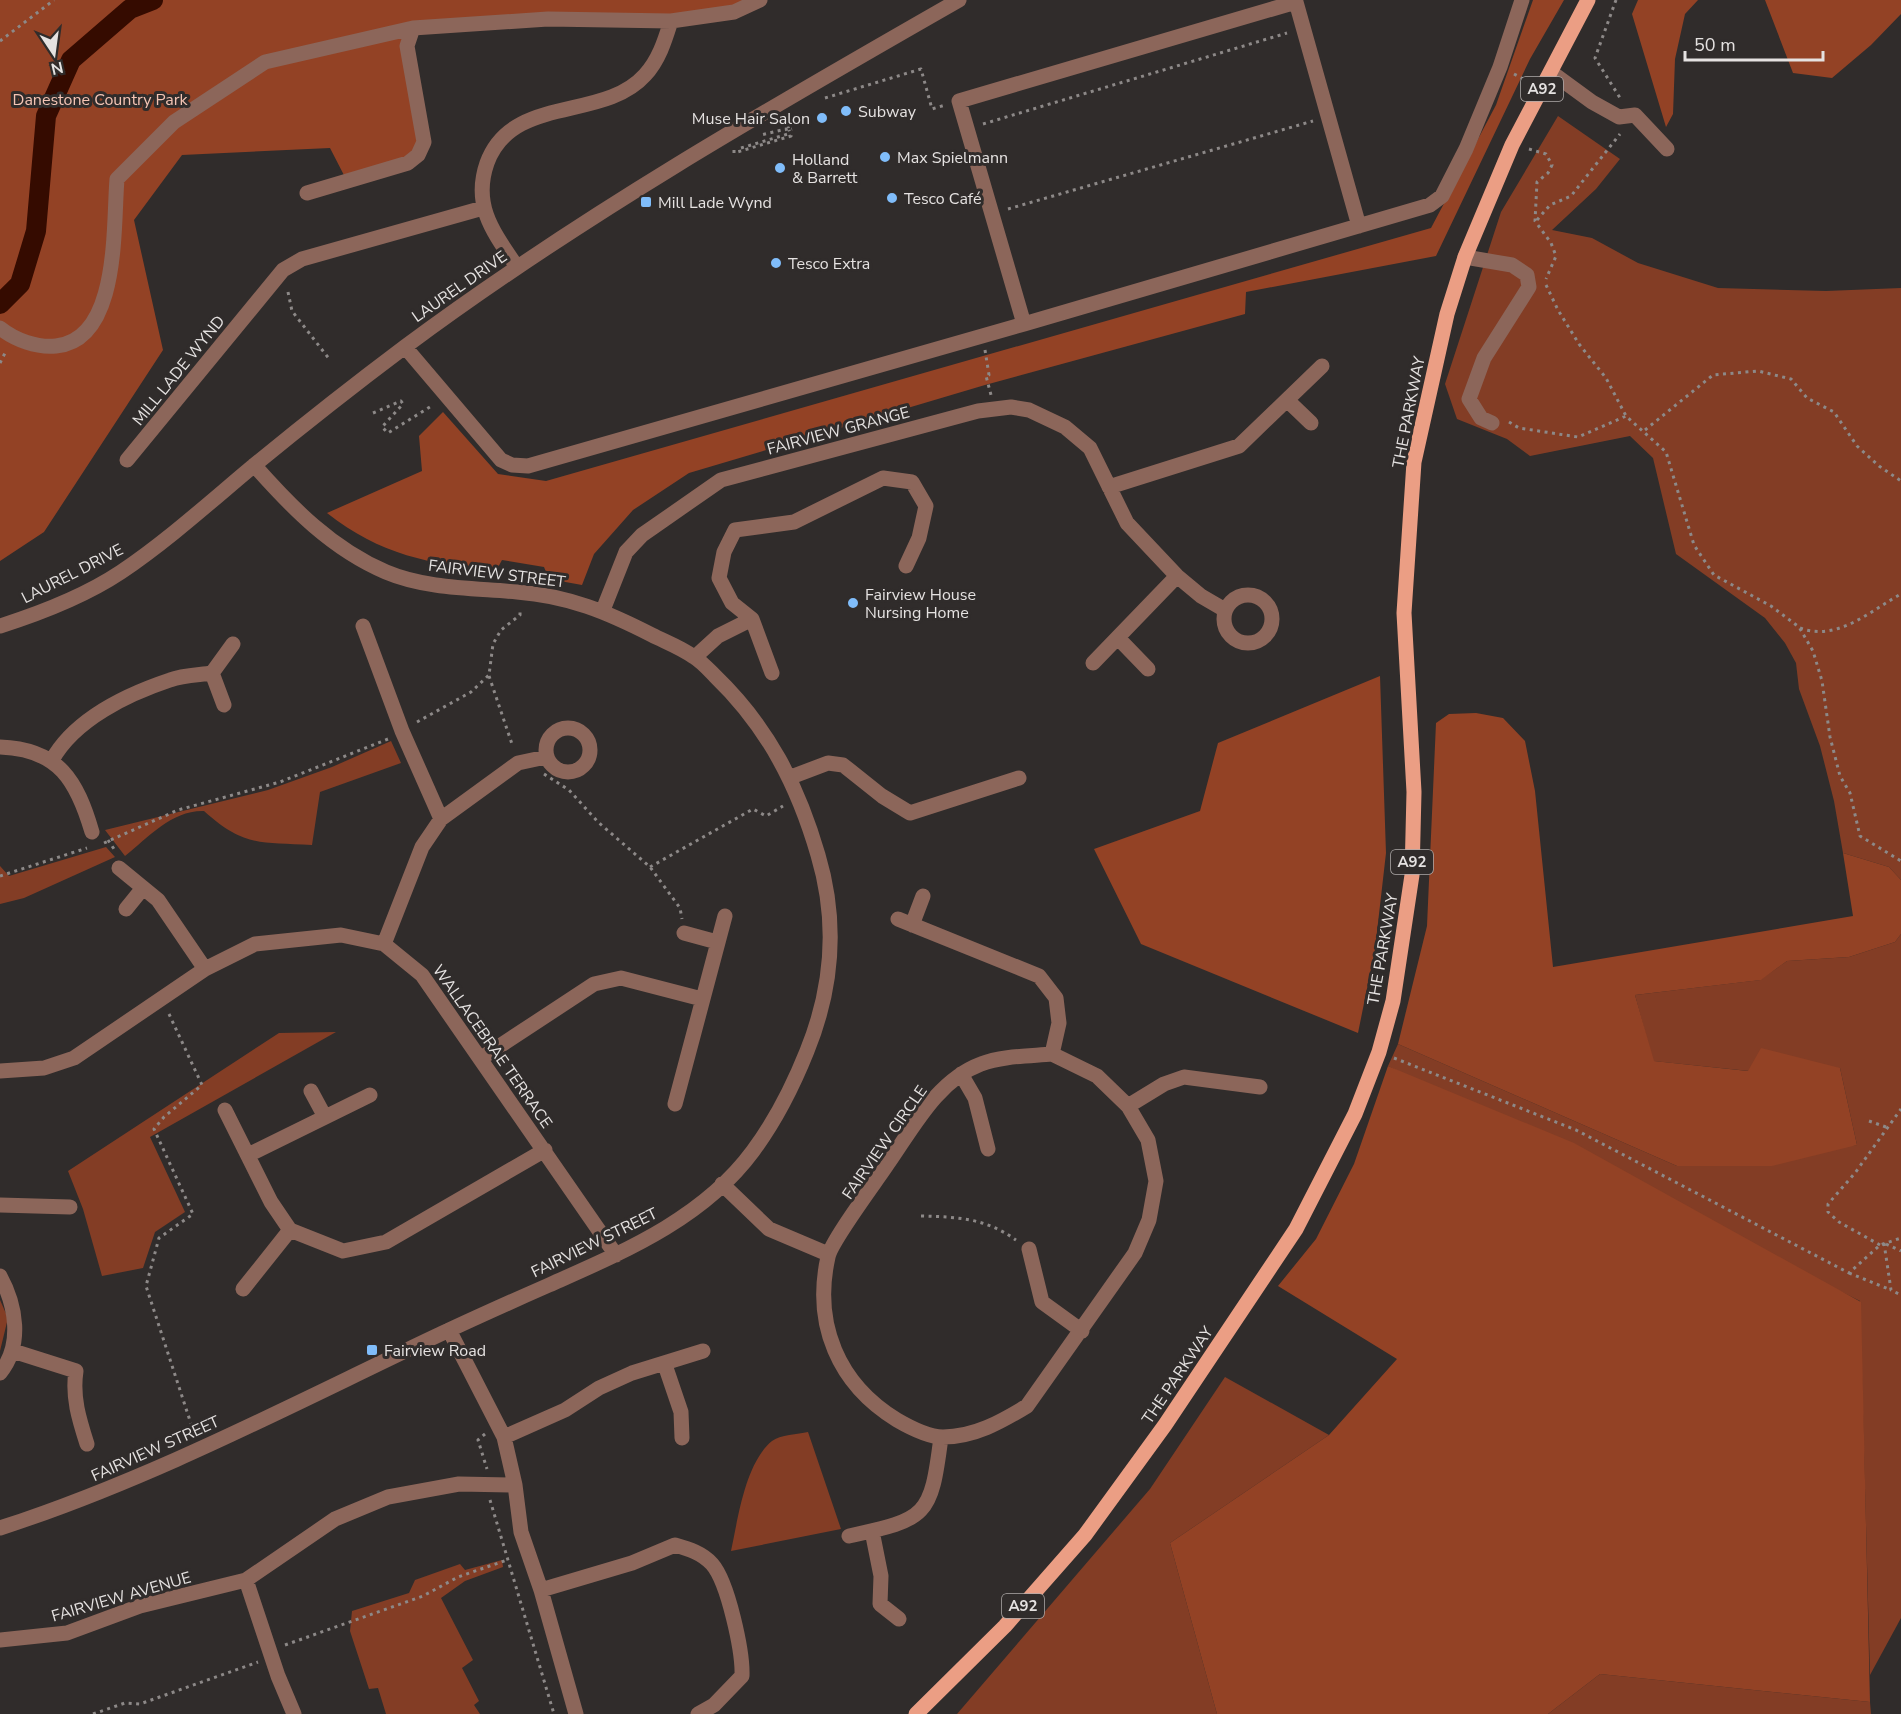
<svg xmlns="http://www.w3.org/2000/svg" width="1901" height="1714" font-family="'Nunito Sans',sans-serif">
  <rect width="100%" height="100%" fill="#302c2b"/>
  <path fill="#833d25" d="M1558 116 1620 159 1596 189 1552 230 1592 238 1638 263 1718 288 1826 291 1901 288V880L1889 867 1843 853 1834 801 1820 746 1799 689 1796 663 1785 643 1765 618 1676 554 1653 458 1630 436 1530 456 1507 439 1457 419 1445 384 1501 212Z
    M391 741 401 763 320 792 312 845C260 842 244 847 204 811 172 810 149 837 125 856L105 830 268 790 332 767Z
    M106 847 115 857 24 898 0 904V866L9 876Z
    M1901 934V1618L1870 1675 1860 1301 1388 1066 1398 1044 1677 1166 1857 1145 1840 1068 1749 1071 1653 1061 1635 995 1760 980 1787 961 1849 957 1895 942Z
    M336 1032 150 1137 185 1212 155 1232 143 1268 102 1276 83 1209 68 1171 279 1033Z
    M0 1300 8 1318 0 1351Z
    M1225 1377 1329 1435 1170 1543 1217 1714H957L1150 1489Z
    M808 1432 841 1529 731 1551C738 1519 745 1463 772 1441 780 1435 798 1434 808 1432Z
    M502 1560 503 1567 465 1581 441 1598 473 1660 462 1668 479 1701 474 1705 480 1714H386L378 1688 369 1689 350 1631 352 1611 409 1593 415 1580 460 1564 465 1570Z
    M1600 1674 1870 1702 1871 1714H1548Z"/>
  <path fill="#934225" d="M0 0H760L734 12 413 28 418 155 347 181 330 148 182 155 134 220 163 350 44 532 0 561Z
    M1533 0H1564L1530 59 1436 256 1246 292 1245 314 985 385 689 473 633 510 594 554 582 585 549 579 544 567 502 560 496 571C430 564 380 555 327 513L422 471 419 436 443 412 498 474 546 481 1431 228 1496 105Z
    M1638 0H1698L1685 14 1675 59 1673 114 1666 127 1632 14Z
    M1765 0H1901V14L1871 45 1832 78 1793 73Z
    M1380 676 1386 853 1375 949 1358 1033 1141 944 1094 849 1200 811 1218 743Z
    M1476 713 1503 718 1525 741 1535 791 1553 967 1853 916 1843 853 1889 867 1901 880V934L1895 942 1849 957 1787 961 1761 980 1635 995 1654 1061 1748 1071 1761 1048 1840 1068 1857 1145 1772 1166H1677L1398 1044 1427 926 1436 723 1449 714Z
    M1388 1066 1574 1143 1861 1302 1870 1702 1600 1674 1548 1714H1217L1170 1543 1329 1435 1397 1359 1278 1286 1316 1239 1354 1164Z"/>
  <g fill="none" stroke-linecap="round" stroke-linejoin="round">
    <path stroke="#350b00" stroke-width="20" d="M0 304 20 284 36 231 46 116 71 60 130 9 153 0"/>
    <path stroke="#8d8988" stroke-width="3" stroke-dasharray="3 4.5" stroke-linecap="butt" d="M1616 0 1595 58 1622 101
      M0 41 54 0
      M1514 74 1527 81
      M825 98 921 69 932 109 945 105
      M786 118 789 130 792 129
      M983 124 1287 33
      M741 148 788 134 786 129 761 135
      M1529 149 1546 154 1552 165 1548 173 1537 182 1535 221 1551 243 1556 256 1546 279
      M734 150V153L791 136 789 130
      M1008 209 1313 121
      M1537 220 1550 205 1571 196 1620 134
      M1546 285 1558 310 1579 344 1606 378 1626 416 1666 452 1694 545 1714 575 1771 606 1799 627 1813 651 1822 681 1830 737 1840 776 1850 793 1860 836 1901 861
      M288 292 292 311 330 360
      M985 350 989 375 986 376 991 395
      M0 363 6 351
      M373 413 401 401 403 404 382 427 388 433 433 405
      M1509 422 1519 428 1578 437 1626 416
      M1645 430 1713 375 1758 371 1791 379 1807 398 1834 412 1857 446 1879 466 1901 481
      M1800 628C1837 642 1870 611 1901 594
      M489 676 513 747
      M417 722 471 692 489 675 493 644 501 630 520 615V609
      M544 774 569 790 598 822 650 867 680 908 682 919
      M108 840 116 852
      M104 843 178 810 280 782 388 739
      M650 867 753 809 766 816 783 806
      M0 876 87 848
      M169 1014 202 1085 164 1117 154 1129 193 1214 159 1238 146 1286 194 1433
      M1394 1058 1576 1130 1849 1273 1880 1245 1901 1238
      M1869 1121 1886 1127
      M921 1216C958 1217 985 1218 1016 1240
      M1884 1243 1891 1290 1901 1295
      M1886 1244 1901 1251
      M1880 1245 1839 1222 1828 1212V1204L1855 1173 1901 1109
      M1849 1273 1891 1290
      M485 1434 478 1440 487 1469
      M490 1500 554 1714
      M285 1645 423 1596 458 1577 507 1560
      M93 1714 125 1703 140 1704 258 1662"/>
    <path stroke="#8c665a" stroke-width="15" d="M1551 72 1592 102 1619 117 1635 115 1667 149
      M307 193 408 163 418 155 424 142 407 46 413 28
      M1359 226 1296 2 959 101 1024 324 1430 205 1442 196 1466 149 1500 67 1522 0
      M1465 257 1512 265 1527 275 1529 287 1484 358 1469 399 1481 418 1492 423
      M517 267C494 233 472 206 487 163 512 94 603 122 645 75 659 60 665 40 671 21
      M0 328C15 340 37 348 56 346 120 340 113 226 117 179L174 122 265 62 413 28 548 19 671 21 734 12 760 0
      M405 347 501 460 512 465 528 466 1024 324
      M1287 400 1311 423
      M127 460 283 270 302 259 483 208
      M1109 487 1239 446 1322 366
      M1224 619a24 24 0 1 1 48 0a24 24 0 1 1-48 0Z
      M603 610 626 552 642 535 721 480 978 411 1011 407 1029 410 1065 427 1090 448 1127 523 1177 576 1201 596 1225 610
      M0 626C41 613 85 596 121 572 167 541 209 503 252 467 302 426 354 385 406 346 581 216 770 108 959 0
      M363 626 402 731 441 819
      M1119 639 1148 669
      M695 657 718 636 752 619
      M1093 663 1177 576
      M212 673 224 705
      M772 673 752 619 732 603 719 578 724 552 735 530 794 522 883 478 912 482 926 506 919 538 906 566
      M546 750a22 22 0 1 1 44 0a22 22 0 1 1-44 0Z
      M0 747C59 749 77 781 92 832
      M52 760C75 719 128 694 170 680 183 675 199 675 212 673L233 644
      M791 777 828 763 843 765 882 796 910 813 1019 778
      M119 868 158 900 205 969
      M126 909 143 888
      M898 919 1039 976 1056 998 1059 1023 1052 1054
      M912 925 923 896
      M684 933 717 942
      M384 944 422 847 441 819 518 763 546 757
      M1052 1054 1097 1076 1128 1106 1148 1140 1156 1181 1149 1220 1135 1253 1027 1406C1001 1422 974 1437 943 1437 929 1437 909 1427 897 1420 838 1384 813 1324 828 1257 831 1241 878 1179 889 1162 914 1126 938 1080 981 1064 1001 1056 1030 1056 1052 1054Z
      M480 1059 594 984 621 978 702 999
      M0 1071 44 1068 74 1058 205 969 255 944 341 935 384 944 422 975 616 1255
      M961 1074 975 1098 988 1149
      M311 1091 325 1117
      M675 1104 725 916
      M1128 1106 1164 1084 1184 1077 1260 1087
      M225 1110 271 1202 290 1230 343 1251 386 1242 545 1150
      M248 1155 370 1095
      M722 1184 769 1229 828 1254
      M0 1205 70 1207
      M1029 1249 1042 1302 1082 1331
      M0 1276C16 1305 23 1345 0 1373
      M243 1289 290 1230
      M449 1330 504 1437 515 1485 521 1532 541 1590 576 1714
      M13 1351 76 1371C72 1397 79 1419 87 1444
      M665 1365 681 1412 682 1438
      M504 1437 565 1410 599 1388 632 1373 703 1351
      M0 1528C139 1483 270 1416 401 1353 450 1329 499 1307 549 1285 623 1252 703 1219 753 1151 776 1120 793 1086 807 1051 833 987 838 922 818 855 798 786 768 727 715 676 709 670 702 662 694 657 682 648 666 642 652 635 607 612 569 596 517 592 474 588 426 589 386 572 332 549 292 508 254 465
      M872 1531 881 1576 880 1604 899 1619
      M849 1536C927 1519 931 1517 941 1437
      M246 1580 278 1676 294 1714
      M541 1590 632 1563 675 1545C689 1549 702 1553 712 1564 728 1582 743 1652 742 1676L714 1705 698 1714
      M0 1640 67 1633 140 1606 246 1580 335 1519 388 1497 459 1484 515 1485"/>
    <path stroke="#eb9e84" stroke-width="15" d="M916 1714 1005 1626 1085 1535 1165 1425 1296 1229 1355 1114 1379 1052 1393 1001 1412 875 1414 792 1404 613 1414 462 1447 314 1465 257 1512 145 1588 0"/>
  </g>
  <g fill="#80bdfa" stroke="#302c2b" stroke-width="2">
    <circle cx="846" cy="111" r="6"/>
    <circle cx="822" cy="118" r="6"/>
    <circle cx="885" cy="157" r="6"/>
    <circle cx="780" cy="168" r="6"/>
    <circle cx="892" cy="198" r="6"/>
    <rect x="640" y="196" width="12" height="12" rx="3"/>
    <circle cx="776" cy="263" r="6"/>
    <circle cx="853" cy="603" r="6"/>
    <rect x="366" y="1344" width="12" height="12" rx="3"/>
  </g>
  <g text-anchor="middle" stroke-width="6" stroke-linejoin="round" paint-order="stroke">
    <g fill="#302c2b" stroke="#afabaa" stroke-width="1.5">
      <rect x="1521" y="77" width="42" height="24" rx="4.5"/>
      <rect x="1391" y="850" width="42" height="24" rx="4.5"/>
      <rect x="1002" y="1594" width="42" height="24" rx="4.5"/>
    </g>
    <g font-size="15" font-weight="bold" fill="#e5e2e1">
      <text x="1542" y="94">A92</text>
      <text x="1412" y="867">A92</text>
      <text x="1023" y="1611">A92</text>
    </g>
    <g font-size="16" fill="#f4c4b4" stroke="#302c2b">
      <text x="100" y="105">Danestone Country Park</text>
    </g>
    <g font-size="16" fill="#e5e2e1" stroke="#302c2b" text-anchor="start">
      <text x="858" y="117">Subway</text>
      <text x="810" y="124" text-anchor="end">Muse Hair Salon</text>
      <text x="897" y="163">Max Spielmann</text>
      <text x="792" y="165">Holland<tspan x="792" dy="18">&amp; Barrett</tspan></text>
      <text x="904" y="204">Tesco Café</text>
      <text x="658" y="208">Mill Lade Wynd</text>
      <text x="788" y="269">Tesco Extra</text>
      <text x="865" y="600">Fairview House<tspan x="865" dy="18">Nursing Home</tspan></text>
      <text x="384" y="1356">Fairview Road</text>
    </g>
    <g font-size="16" fill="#e5e2e1" stroke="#302c2b">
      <text transform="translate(459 286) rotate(-35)" y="6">LAUREL DRIVE</text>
      <text transform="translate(178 370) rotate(-51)" y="6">MILL LADE WYND</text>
      <text transform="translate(1408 412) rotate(-79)" y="6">THE PARKWAY</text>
      <text transform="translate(838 430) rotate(-15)" y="6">FAIRVIEW GRANGE</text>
      <text transform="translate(72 573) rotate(-27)" y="6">LAUREL DRIVE</text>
      <text transform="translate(497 573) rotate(7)" y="6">FAIRVIEW STREET</text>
      <text transform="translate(1382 949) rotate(-80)" y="6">THE PARKWAY</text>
      <text transform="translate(493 1046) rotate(55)" y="6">WALLACEBRAE TERRACE</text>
      <text transform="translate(884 1142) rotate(-55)" y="6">FAIRVIEW CIRCLE</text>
      <text transform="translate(594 1242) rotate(-26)" y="6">FAIRVIEW STREET</text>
      <text transform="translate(1177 1375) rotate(-56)" y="6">THE PARKWAY</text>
      <text transform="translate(155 1448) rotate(-24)" y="6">FAIRVIEW STREET</text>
      <text transform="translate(121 1596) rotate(-16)" y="6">FAIRVIEW AVENUE</text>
    </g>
  </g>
  <g transform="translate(54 54) rotate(167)" stroke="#302c2b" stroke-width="4.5" paint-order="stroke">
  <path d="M0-4.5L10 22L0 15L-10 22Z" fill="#e5e2e1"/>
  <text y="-9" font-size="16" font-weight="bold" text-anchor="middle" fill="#e5e2e1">N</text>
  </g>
  <path d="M1685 51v9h138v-9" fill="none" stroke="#e5e2e1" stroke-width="3"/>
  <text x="1694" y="51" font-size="18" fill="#e5e2e1" stroke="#302c2b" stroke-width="4.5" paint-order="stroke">50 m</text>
</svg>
